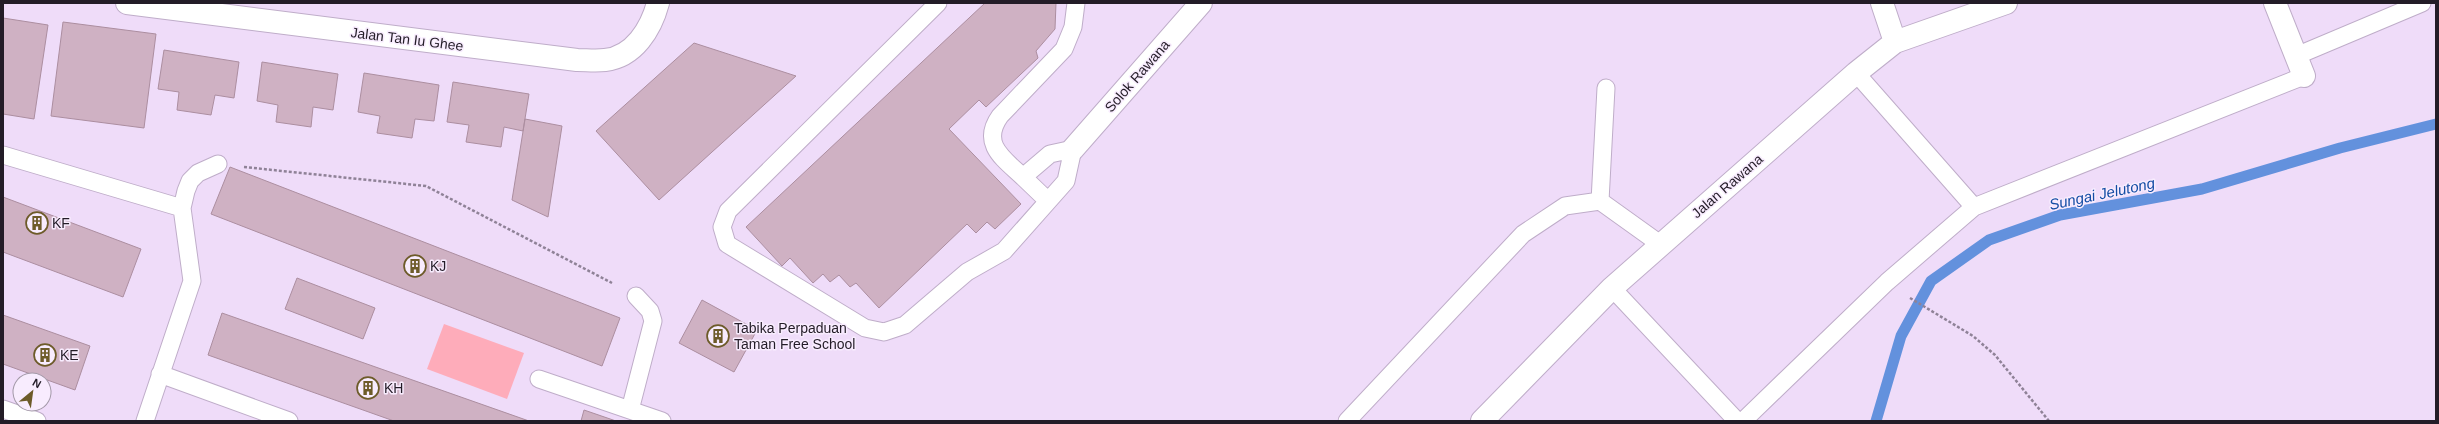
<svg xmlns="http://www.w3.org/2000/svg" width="2439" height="424" font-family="Helvetica,sans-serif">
  <rect width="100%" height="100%" fill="#efdcf9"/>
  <path fill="#feacba" d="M444 324 524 353 507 399 427 369Z"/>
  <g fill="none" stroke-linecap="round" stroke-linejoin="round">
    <path stroke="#6391dd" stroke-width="11" d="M1876 421 1901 336 1931 281 1989 240 2060 215 2202 189 2340 148 2436 124"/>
  </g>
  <path fill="#cfb1c3" stroke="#ac8ea0" d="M985 3H1056L1055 29 1036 51 1038 58 986 107 979 100 949 129 1021 204 995 229 987 222 976 233 967 224 879 308 856 283 850 287 839 275 830 282 823 274 813 283 790 258 782 266 746 227Z
    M3 18 48 25 34 119 3 114Z
    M63 22 156 34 144 128 51 116Z
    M694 43 796 76 659 200 596 131Z
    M164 50 239 62 234 98 215 95 211 115 177 110 179 92 158 89Z
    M262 62 338 74 333 110 313 107 311 127 276 122 278 105 257 101Z
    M364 73 439 85 434 121 415 119 412 138 377 133 380 116 358 112Z
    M453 82 529 94 523 131 504 127 501 147 466 142 469 125 447 122Z
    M525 119 562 126 548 217 512 200Z
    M230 167 620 318 602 366 211 214Z
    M3 197 141 249 123 297 3 252Z
    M297 278 375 308 363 339 285 309Z
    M702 300 757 330 734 372 679 343Z
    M222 313 529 421H394L208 355Z
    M3 315 90 346 75 390 3 364Z
    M584 410 616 421H581Z"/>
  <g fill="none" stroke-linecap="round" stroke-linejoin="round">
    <g stroke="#bfadc9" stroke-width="19">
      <path id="lane" d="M938 3 728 211 722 227 727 244 865 328 884 332 905 325 967 272 1004 251 1066 181 1073 149 1050 154 1023 177C1004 159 980 144 1000 116L1064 49 1073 27 1076 3
        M2296 56 2422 3
        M1856 73 1974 207
        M3 155 182 208
        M1023 177 1048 201
        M1600 201 1606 88
        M1612 288 1737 421
        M160 374 289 421
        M539 379 662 421
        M3 409 37 421
        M630 410 653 321 650 311 636 296
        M145 421 192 281 182 208 186 191 190 181 198 173 218 164
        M1347 421 1523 234 1565 206 1600 201 1660 244
        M1743 421 1887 282 1974 207 2304 76"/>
    </g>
    <g stroke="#bfadc9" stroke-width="24">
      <path id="street" d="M127 3 577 60C586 60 596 61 605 60 634 57 651 29 658 3
        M1882 3 1895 42
        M2275 3 2304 76
        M1073 149 1201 3
        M1482 421 1612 288 1856 73 1895 42 2006 3"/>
    </g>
    <path stroke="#8f8297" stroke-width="2.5" stroke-dasharray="3 2" stroke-linecap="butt" d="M244 167 426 186 612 283
      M1910 298 1973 336 1995 355 2049 421"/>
    <use href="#lane" stroke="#fff" stroke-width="17"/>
    <use href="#street" stroke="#fff" stroke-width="22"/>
  </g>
  <defs>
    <g id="building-ring" transform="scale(1.15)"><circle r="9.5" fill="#f8ecfe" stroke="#6d5b29" stroke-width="1.5"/><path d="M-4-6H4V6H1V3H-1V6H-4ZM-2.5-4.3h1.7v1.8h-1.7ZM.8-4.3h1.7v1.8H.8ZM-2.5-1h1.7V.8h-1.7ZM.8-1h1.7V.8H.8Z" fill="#6d5b29"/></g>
  </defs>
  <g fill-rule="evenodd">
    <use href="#building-ring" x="37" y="223"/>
    <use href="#building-ring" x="415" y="266"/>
    <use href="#building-ring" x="718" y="336"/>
    <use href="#building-ring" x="45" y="355"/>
    <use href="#building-ring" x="368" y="388"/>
  </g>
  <g text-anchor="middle" stroke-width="3" stroke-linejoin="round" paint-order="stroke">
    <g font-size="14" fill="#231c27" stroke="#f8ecfe">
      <text transform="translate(407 39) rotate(7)" y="5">Jalan Tan Iu Ghee</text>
      <text transform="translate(1137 76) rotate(-49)" y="5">Solok Rawana</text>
      <text transform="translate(1727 186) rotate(-41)" y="5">Jalan Rawana</text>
    </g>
    <g font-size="14" fill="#231c27" stroke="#f8ecfe" text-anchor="start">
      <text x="52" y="228">KF</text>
      <text x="430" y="271">KJ</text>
      <text x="734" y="333">Tabika Perpaduan<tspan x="734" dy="16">Taman Free School</tspan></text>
      <text x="60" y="360">KE</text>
      <text x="384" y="393">KH</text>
    </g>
    <g font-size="15" font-style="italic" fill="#134ca4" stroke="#f8ecfe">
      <text transform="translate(2102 194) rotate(-12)" y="5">Sungai Jelutong</text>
    </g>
  </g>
  <rect width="2439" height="424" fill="none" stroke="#231c27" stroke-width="8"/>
  <g transform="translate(32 392) rotate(29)"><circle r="19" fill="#f8ecfe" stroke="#a399a8"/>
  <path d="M0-3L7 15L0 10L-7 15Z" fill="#6d5b29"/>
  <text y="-6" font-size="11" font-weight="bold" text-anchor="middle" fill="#231c27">N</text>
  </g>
</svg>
